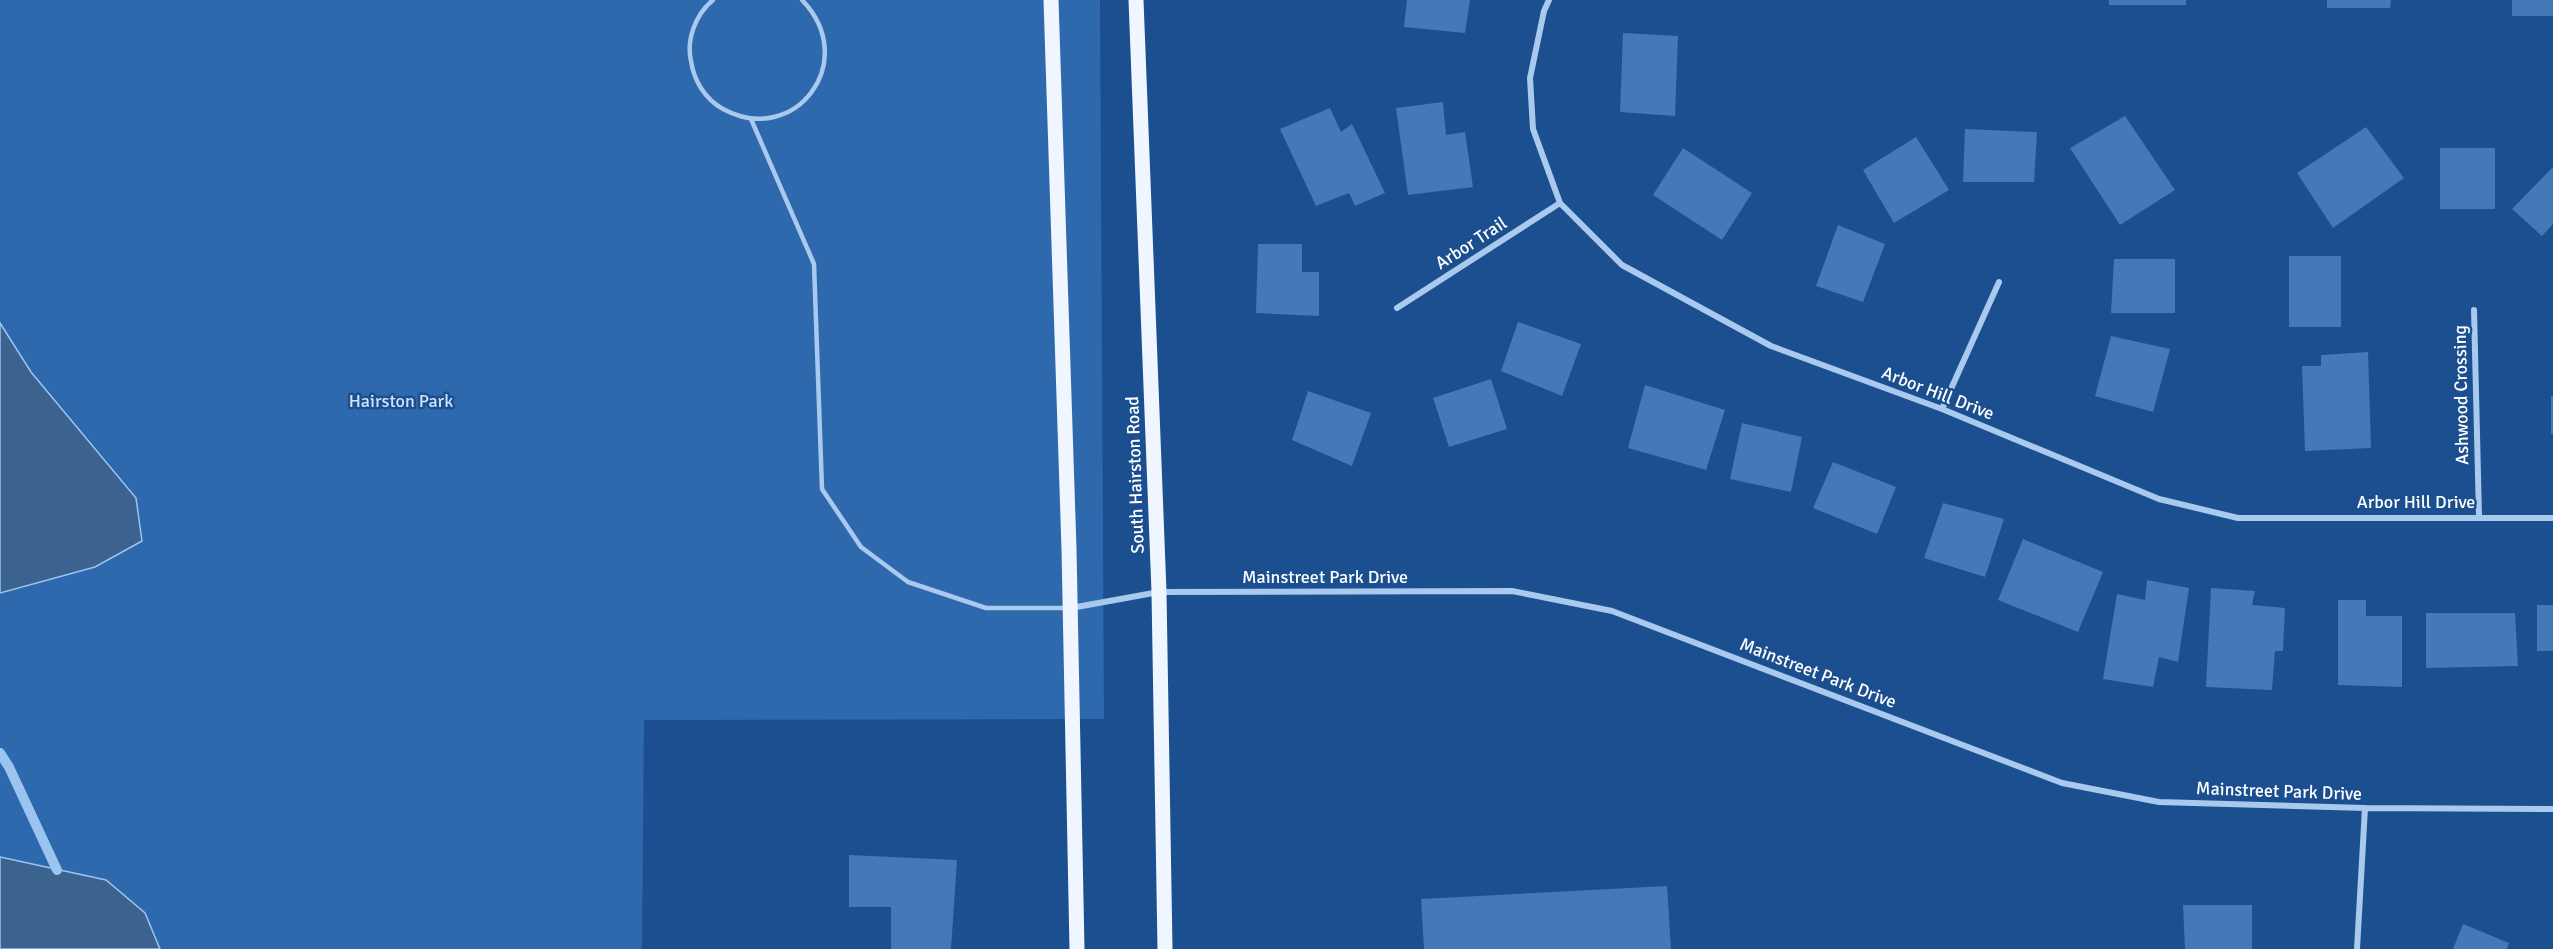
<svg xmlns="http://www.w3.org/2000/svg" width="2553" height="949" font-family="Signika,sans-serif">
  <rect width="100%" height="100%" fill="#1b4f8f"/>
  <path fill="#2e69ad" d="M0 0H1100L1104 719 644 720 642 949H0Z"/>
  <path fill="#3c6290" stroke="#9cc4f0" stroke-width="1.5" d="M0 323 31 372 136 498 142 541 95 567 0 593Z
    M0 857 106 880 145 913 160 949H0Z"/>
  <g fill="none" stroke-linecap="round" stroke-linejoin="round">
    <path stroke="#9cc4f0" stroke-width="10" d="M0 753 9 767 57 870"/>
  </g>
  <path fill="#4478b7" d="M1407 0H1470L1465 33 1404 27Z
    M2109 0H2186V5H2109Z
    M2327 0H2391L2390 8H2327Z
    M2512 0H2553V16H2512Z
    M1623 33 1678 36 1675 116 1620 112Z
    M1443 102 1446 135 1465 132 1473 187 1408 195 1396 108Z
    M1330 108 1341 132 1352 124 1385 193 1355 206 1349 193 1316 206 1280 129Z
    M2125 116 2175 190 2120 225 2070 148Z
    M2366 127 2404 178 2333 228 2297 173Z
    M1965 129 2037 132 2034 182H1963Z
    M1916 137 1949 190 1894 223 1863 170Z
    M1683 148 1752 193 1722 240 1653 195Z
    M2440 148H2495V209H2440Z
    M2553 167V224L2542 236 2512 209Z
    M1838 225 1885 244 1863 302 1816 286Z
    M1258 244H1302V272H1319V316L1256 313Z
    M2289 256H2341V327H2289Z
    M2114 259H2175V313H2111Z
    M1518 322 1581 344 1562 396 1501 371Z
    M2111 336 2170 349 2153 412 2095 396Z
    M2368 352 2371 448 2305 451 2302 366H2321V355Z
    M1491 379 1507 429 1449 447 1433 398Z
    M1645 385 1725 410 1706 470 1628 448Z
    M1308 391 1371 413 1352 466 1292 440Z
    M2551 396H2553V434H2551Z
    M1742 423 1802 437 1791 492 1730 479Z
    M1833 462 1896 487 1877 534 1813 508Z
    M1943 503 2004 519 1985 577 1924 558Z
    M2023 539 2103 572 2078 632 1998 600Z
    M2147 580 2189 588 2178 662 2159 657 2153 687 2103 679 2117 594 2145 600Z
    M2211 588 2255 591 2252 605 2285 608 2283 651H2275L2272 690 2206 687Z
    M2338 600H2366V616H2402V687L2338 685Z
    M2537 605H2553V651H2537Z
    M2426 613H2515L2518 666 2426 668Z
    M849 855 957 860 951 949H891V907H849Z
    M1667 886 1671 949H1424L1421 899Z
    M2183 905H2252V949H2185Z
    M2463 924 2509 943 2507 949H2453Z"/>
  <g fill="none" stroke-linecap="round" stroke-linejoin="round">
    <path stroke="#a9c9ee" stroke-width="4.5" d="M713 0C696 14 686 39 691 61 694 81 705 99 723 109 795 148 861 61 802 0
      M751 119 814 264 822 489 861 547 908 582 986 608H1068"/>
    <path stroke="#a9c9ee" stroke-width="6" d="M1549 0 1544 11 1530 78 1533 129 1560 203 1622 265 1771 346 1942 409 2159 499 2238 518H2553
      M1397 308 1560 203
      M2474 310 2479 516
      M1942 409 1999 282
      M1071 608 1159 592 1512 591 1612 611 2062 783 2159 802 2365 808 2553 809
      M2357 949 2365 808"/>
    <path stroke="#f0f6ff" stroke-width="15" d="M1051 0 1069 549 1077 949
      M1136 0 1159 592 1165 949"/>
  </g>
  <g text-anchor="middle" stroke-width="5" stroke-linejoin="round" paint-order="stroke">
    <g font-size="18" fill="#fff" stroke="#1b4f8f">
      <text transform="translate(1471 243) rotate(-33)" y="6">Arbor Trail</text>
      <text transform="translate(1938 393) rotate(21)" y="6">Arbor Hill Drive</text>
      <text transform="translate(2461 395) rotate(-91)" y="6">Ashwood Crossing</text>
      <text transform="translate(1135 475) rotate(-92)" y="6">South Hairston Road</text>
      <text x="2416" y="508">Arbor Hill Drive</text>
      <text x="1325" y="583">Mainstreet Park Drive</text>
      <text transform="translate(1818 673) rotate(21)" y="6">Mainstreet Park Drive</text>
      <text transform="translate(2279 791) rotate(2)" y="6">Mainstreet Park Drive</text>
    </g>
    <g font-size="18" fill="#cfe3fa" stroke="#1b4f8f">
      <text x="401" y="407">Hairston Park</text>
    </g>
  </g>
</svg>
